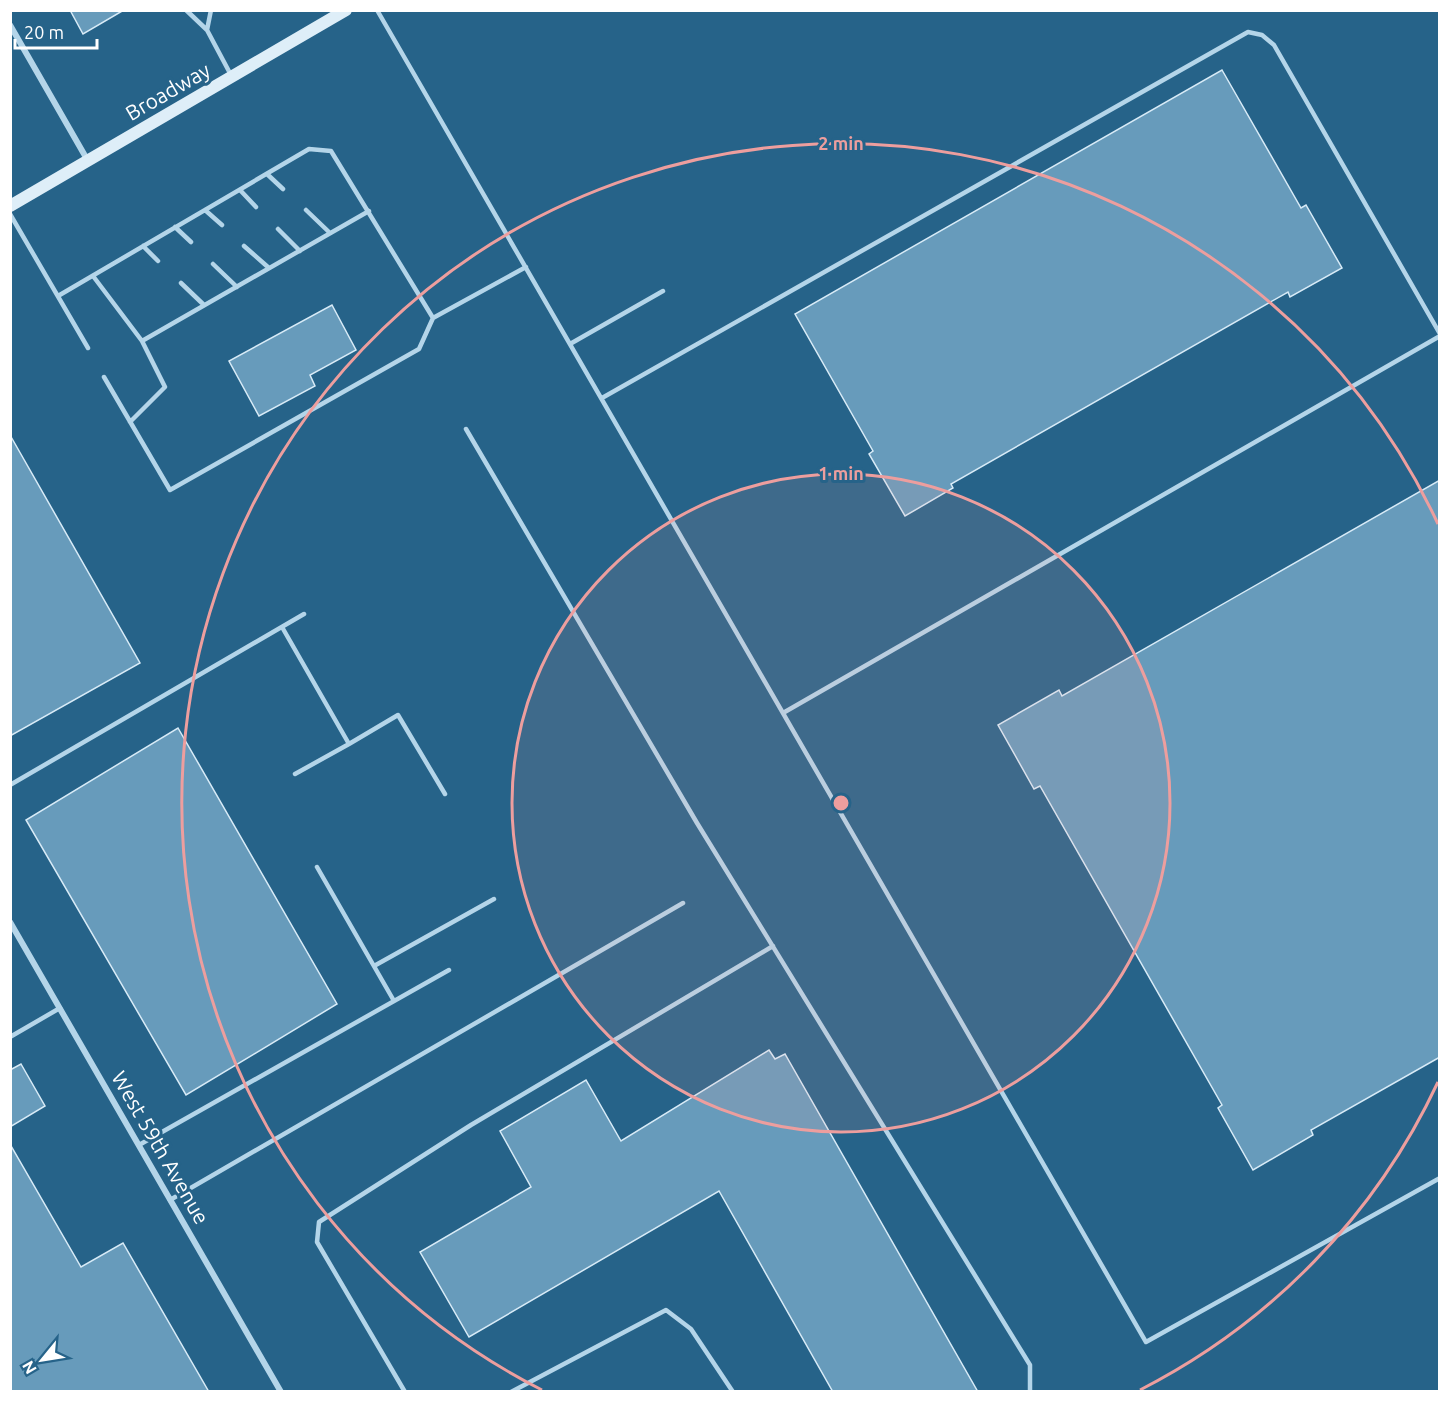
<svg xmlns="http://www.w3.org/2000/svg" width="1450" height="1402" font-family="Ubuntu,sans-serif">
  <rect width="100%" height="100%" fill="#266389"/>
  <path fill="#679bbb" stroke="#d8ebf7" stroke-width="1.5" d="M70 10H124L83 34Z
    M1222 70 1301 208 1306 205 1342 268 1290 297 1288 292 951 484 953 488 905 516 869 454 873 451 795 314Z
    M332 305 356 350 310 375 315 386 259 416 229 361Z
    M10 435 140 663 10 736Z
    M1440 480V1057L1311 1130 1313 1135 1253 1170 1218 1108 1222 1105 1040 786 1034 789 998 725 1059 690 1062 696Z
    M178 728 337 1004 186 1095 26 820Z
    M769 1050 775 1059 785 1054 978 1392H833L719 1191 469 1337 420 1252 531 1187 500 1131 586 1080 621 1141Z
    M21 1064 45 1106 10 1127V1070Z
    M10 1144 81 1267 123 1243 209 1392H10Z"/>
  <g fill="none" stroke-linecap="round" stroke-linejoin="round">
    <path stroke="#b4d5e9" stroke-width="4.5" d="M186 10 207 30 232 77
      M377 10 1146 1342 1440 1178
      M207 30 211 10
      M267 174 283 189
      M240 190 256 207
      M205 210 222 225
      M306 210 330 233
      M10 214 88 348
      M175 227 191 242
      M278 229 300 251
      M143 246 158 261
      M244 246 269 268
      M213 264 237 287
      M93 276 142 341
      M181 283 204 305
      M58 296 309 149 331 151 433 318
      M570 344 663 291
      M104 377 170 490 419 349 433 318 526 267
      M602 398 1248 32 1262 35 1274 45 1440 334
      M130 422 165 387 142 341 369 211
      M466 429 697 823 1030 1365V1392
      M282 627 349 744 295 774
      M783 713 1440 336
      M349 744 398 715 445 794
      M10 785 304 614
      M317 867 394 1001
      M374 966 494 899
      M10 1037 60 1008
      M139 1145 449 970
      M170 1200 683 903
      M405 1392 317 1242 319 1222 471 1125 773 946
      M511 1392 666 1310 691 1329 733 1392"/>
    <path stroke="#b4d5e9" stroke-width="6" d="M10 25 88 161
      M10 922 281 1392"/>
    <path stroke="#deeef8" stroke-width="12" d="M10 206 346 10"/>
  </g>
  <circle cx="841" cy="803" r="329" fill="#ed9e9e" fill-opacity=".12"/>
  <g fill="none" stroke="#ed9e9e" stroke-width="3">
    <circle cx="841" cy="803" r="329"/>
    <path d="M1438 1082A659 659 0 0 1 1140 1390M542 1390A659 659 0 1 1 1438 524"/>
  </g>
  <g text-anchor="middle" stroke-width="6" stroke-linejoin="round" paint-order="stroke">
    <g font-size="21" fill="#fff" stroke="#266389">
      <text transform="translate(168 92) rotate(-30)" y="7">Broadway</text>
      <text transform="translate(160 1148) rotate(60)" y="7">West 59th Avenue</text>
    </g>
  </g>
  <circle cx="841" cy="803" r="9" fill="#ed9e9e" stroke="#266389" stroke-width="3"/>
  <g font-size="18" text-anchor="middle" font-weight="bold" fill="#ed9e9e" stroke="#266389" stroke-width="6" stroke-linejoin="round" paint-order="stroke">
    <text x="841" y="150">2 min</text>
    <text x="841" y="480">1 min</text>
  </g>
  <rect width="1450" height="1402" fill="none" stroke="#ffffff" stroke-width="24"/>
  <g transform="translate(42 1360) rotate(240)" stroke="#266389" stroke-width="4.5" paint-order="stroke">
  <path d="M0-4.5L10 22L0 15L-10 22Z" fill="#ffffff"/>
  <text y="-9" font-size="16" font-weight="bold" text-anchor="middle" fill="#ffffff">N</text>
  </g>
  <path d="M15 39v9h82v-9" fill="none" stroke="#ffffff" stroke-width="3"/>
  <text x="24" y="39" font-size="18" fill="#ffffff" stroke="#266389" stroke-width="4.5" paint-order="stroke">20 m</text>
</svg>
